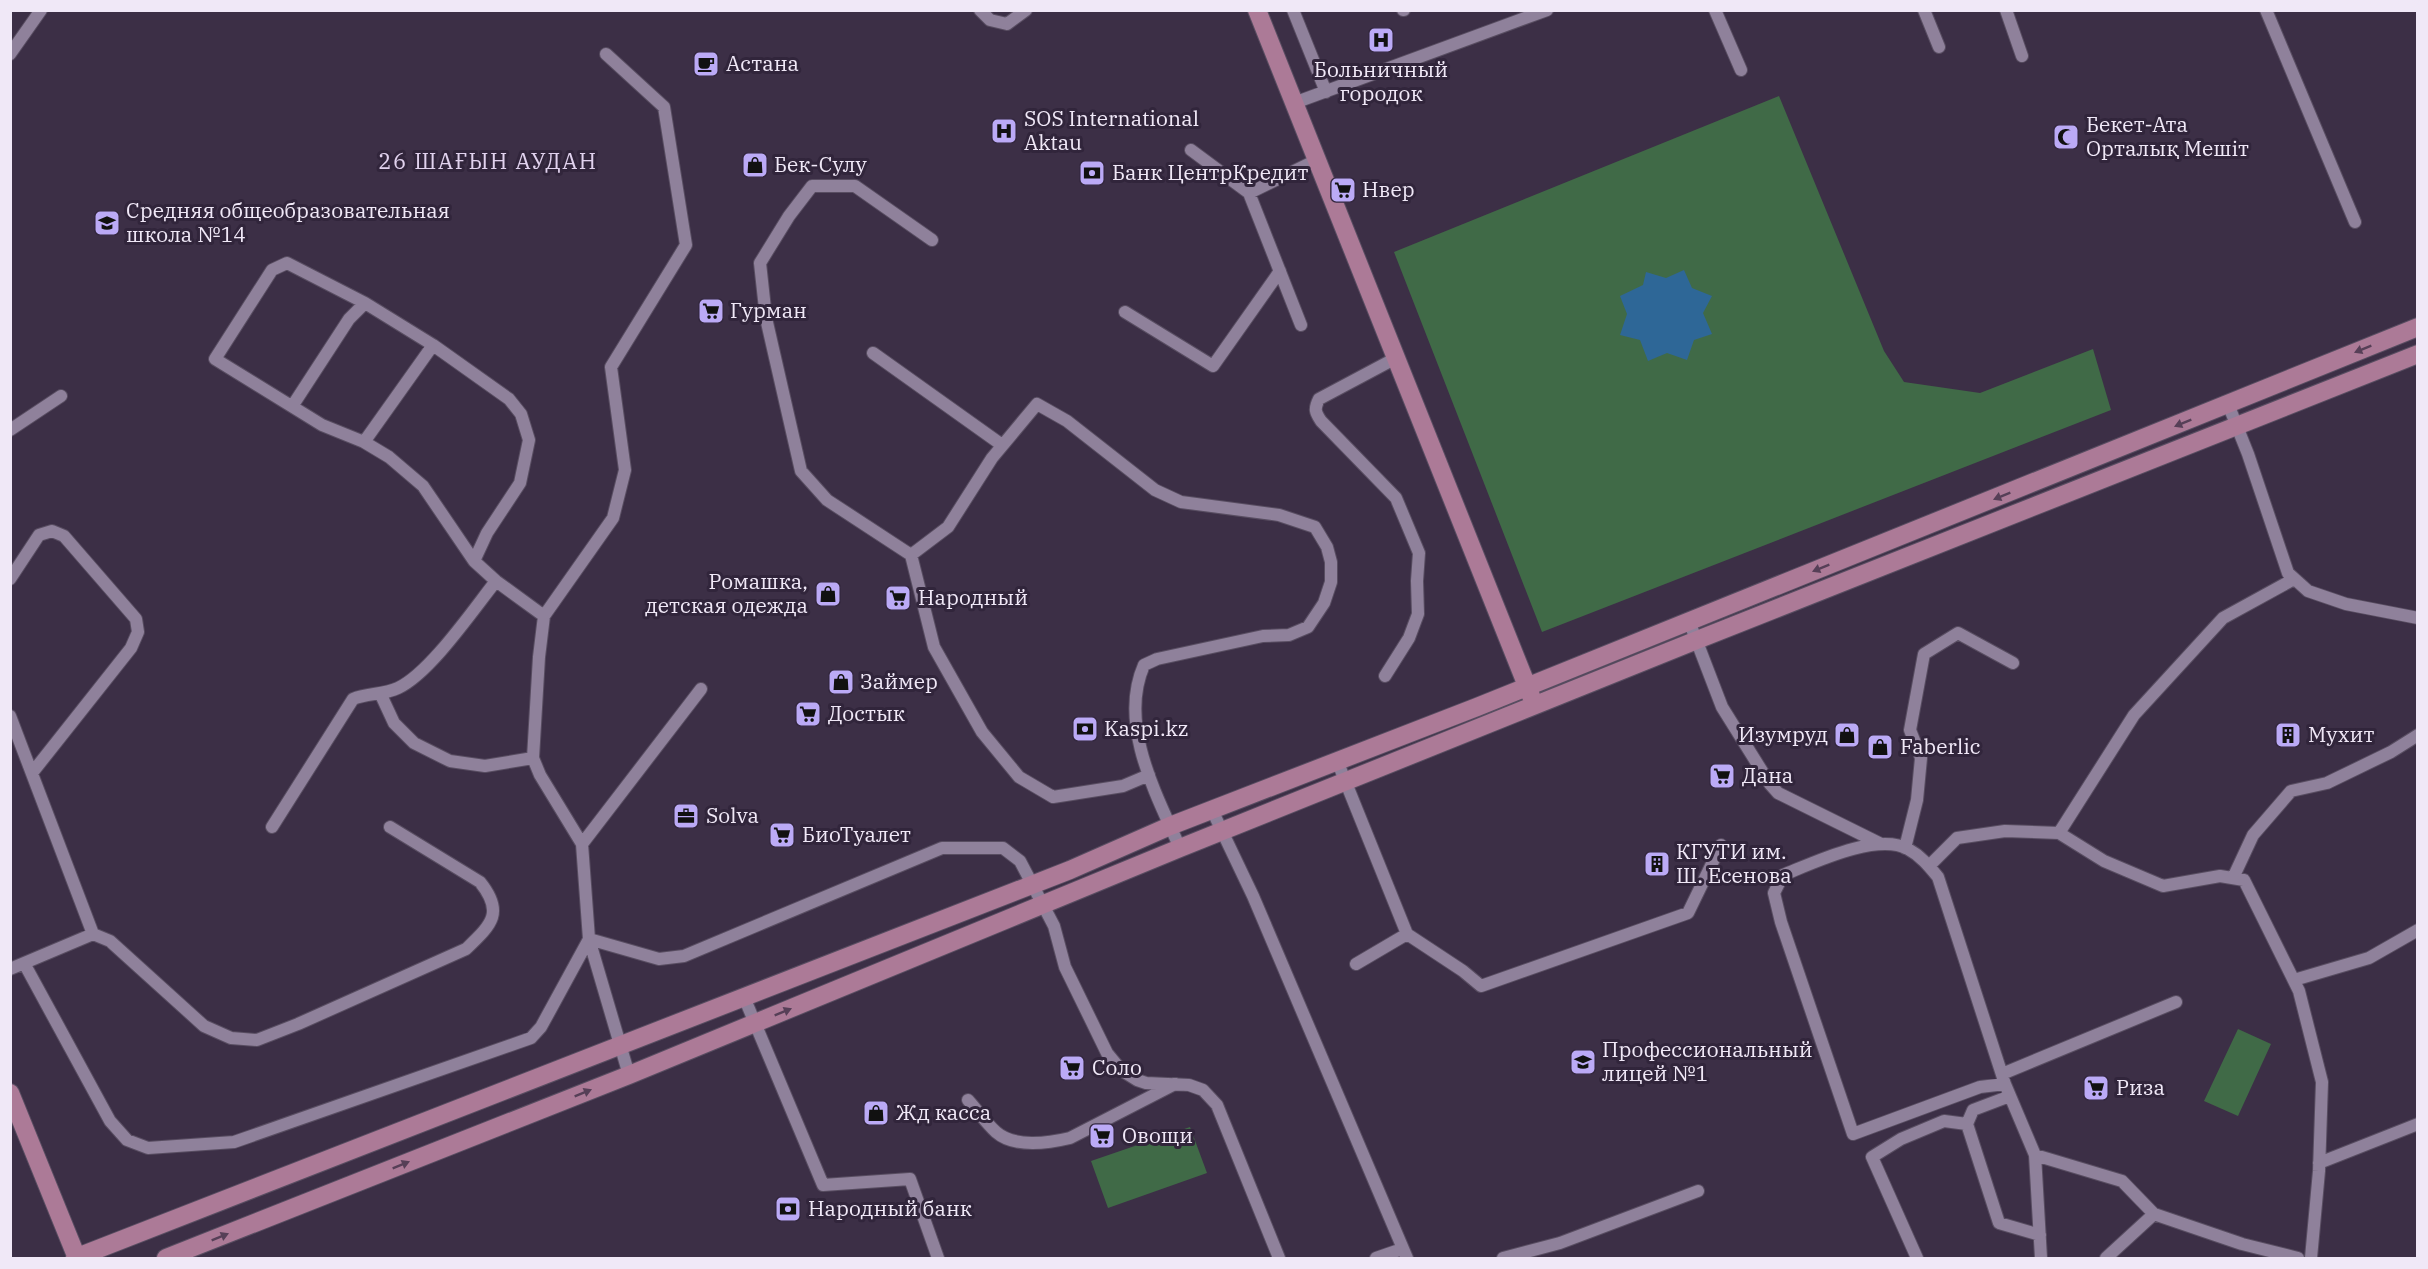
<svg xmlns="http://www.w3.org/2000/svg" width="2428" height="1269" font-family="'IBM Plex Serif',serif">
  <rect width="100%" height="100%" fill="#3c2f46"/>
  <path fill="#406a47" d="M1779 96 1884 351 1904 382 1980 393 2093 349 2111 410 1542 632 1394 252Z
    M2238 1029 2271 1044 2238 1116 2204 1101Z
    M1190 1127 1207 1173 1108 1208 1091 1161Z"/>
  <path fill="#2e6797" d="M1684 270 1692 288 1712 296 1703 313 1712 334 1694 340 1687 360 1667 353 1648 361 1640 340 1620 335 1627 314 1620 296 1643 285 1646 272 1666 278Z"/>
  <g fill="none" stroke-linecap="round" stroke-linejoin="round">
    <g stroke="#584d61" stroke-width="14">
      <path id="lane" d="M980 10 990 20 1007 24 1026 10
        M1293 10 1326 92
        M1403 10H1404
        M1715 10 1741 70
        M1924 10 1939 47
        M2006 10 2022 56
        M2266 10 2355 222
        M10 54 41 10
        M1294 103 1547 10
        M1191 150 1249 193 1317 160
        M1249 193 1301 325
        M932 240 855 186H812L789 216 760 263 766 318 801 471 827 500 911 555 934 647 982 732 1019 777 1053 797 1123 786 1149 775
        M1125 312 1213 366 1280 271
        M873 353 1002 445
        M2228 404 2248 454 2288 573 2308 591 2346 604 2418 618
        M293 405 349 319 365 303
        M10 430 61 396
        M364 442 433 345
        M911 555 948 527 992 458 1037 404 1067 421 1155 490 1181 502 1279 515 1315 527 1327 547 1331 562V582L1324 603 1308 627 1289 635 1263 636 1157 659 1144 665C1118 724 1156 794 1180 848
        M474 561 487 533 520 483 529 440 521 414 509 399 433 345 365 303 287 263 272 270 215 359 322 425 364 442 389 457 423 486 474 561 496 581 544 616
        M10 579 39 535 52 531 64 536 136 619 138 632 131 648 32 773
        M1689 621 1722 707 1770 784 1778 793 1881 844
        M1385 676 1409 638 1418 614 1417 581 1419 553 1396 498 1321 421C1315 412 1314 409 1319 399L1396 358
        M381 695 394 723 414 743 450 761 485 766 533 758
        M10 716 93 934 110 941 204 1026 231 1038 257 1040 298 1024 466 949C491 925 505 913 480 882L390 827
        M1338 763 1407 934 1356 964
        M1212 810 1253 896 1407 1258
        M272 827 353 699C367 693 383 695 398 688 430 673 473 610 496 581
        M2059 833 2134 715 2223 618 2294 579
        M582 844 540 775 533 758 539 657 544 616 613 518 625 470 611 367 686 245 664 107 606 54
        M1905 848 1917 800 1921 758 1910 730 1924 654 1958 633 2013 663
        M1929 866 1957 838 2005 831 2059 833 2104 861 2163 886 2220 876 2244 880 2299 991 2322 1082 2319 1171 2311 1258
        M2233 878 2253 835 2291 791 2327 783 2391 752 2418 735
        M1407 934 1463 971 1481 986 1688 913 1721 845
        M589 939 659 959 684 956 942 848H1003L1020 861 1054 926 1065 967 1107 1053 1121 1070 1137 1080 1146 1083 1189 1085 1203 1090 1217 1105 1279 1258
        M24 963 110 1121 127 1140 148 1148 234 1142 531 1038 541 1027 589 939
        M10 969 93 934
        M2294 980 2369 958 2418 930
        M744 997 823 1185 910 1179 938 1258
        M2002 1074 2176 1002
        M629 1075 589 939 582 844 701 689
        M2005 1084 1938 877C1929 866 1921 856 1908 849 1877 832 1813 863 1783 875L1774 893 1781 922 1853 1134 1980 1087 2005 1084 2035 1155 2041 1258
        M2010 1096 1973 1110 1967 1124 1999 1223 2040 1235
        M968 1100C977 1110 986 1123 996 1132 1014 1148 1049 1143 1070 1138L1175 1084
        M2035 1155 2122 1181 2154 1214
        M2319 1163 2418 1124
        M1376 1258 1402 1249
        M1503 1258 1560 1243 1698 1191
        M1917 1258 1872 1157 1901 1139 1944 1121 1967 1124
        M2106 1258 2154 1214 2242 1244 2298 1258"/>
    </g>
    <g stroke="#584d61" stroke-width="20">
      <path id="secondary" d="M1257 10 1531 696
        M10 1093 77 1258
        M75 1258 1070 870 1170 826 1477 707 2418 327
        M166 1258 629 1075 1180 848 1697 640 2418 354"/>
    </g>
    <use href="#lane" stroke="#8f819b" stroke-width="12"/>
    <use href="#secondary" stroke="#ac7a97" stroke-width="18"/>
  </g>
  <defs><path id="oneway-solid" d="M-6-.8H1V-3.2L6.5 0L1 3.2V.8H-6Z" transform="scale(1.5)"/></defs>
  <g fill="#563f57">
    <use href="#oneway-solid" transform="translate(2363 349) rotate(158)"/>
    <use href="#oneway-solid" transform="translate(2183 423) rotate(158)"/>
    <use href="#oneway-solid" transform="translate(2002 496) rotate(158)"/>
    <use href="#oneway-solid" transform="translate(1821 568) rotate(158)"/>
    <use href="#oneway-solid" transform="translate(783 1012) rotate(-22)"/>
    <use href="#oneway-solid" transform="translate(583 1093) rotate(-22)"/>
    <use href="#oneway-solid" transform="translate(401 1165) rotate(-22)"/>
    <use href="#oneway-solid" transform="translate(220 1237) rotate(-22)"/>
  </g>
  <defs>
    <g id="hospital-square" transform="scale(1.35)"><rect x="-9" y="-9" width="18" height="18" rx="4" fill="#bbaaf6" stroke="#31253b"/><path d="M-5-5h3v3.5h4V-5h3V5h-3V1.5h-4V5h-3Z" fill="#111"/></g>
    <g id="cafe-square" transform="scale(1.35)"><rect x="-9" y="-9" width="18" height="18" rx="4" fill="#bbaaf6" stroke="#31253b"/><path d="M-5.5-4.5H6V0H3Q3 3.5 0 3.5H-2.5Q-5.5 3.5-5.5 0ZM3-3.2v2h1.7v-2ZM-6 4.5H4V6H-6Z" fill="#111"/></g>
    <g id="mosque-square" transform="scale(1.35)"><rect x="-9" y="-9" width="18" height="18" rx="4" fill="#bbaaf6" stroke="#31253b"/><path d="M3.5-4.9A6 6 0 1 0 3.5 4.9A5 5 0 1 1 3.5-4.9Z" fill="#111"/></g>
    <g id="shop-square" transform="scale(1.35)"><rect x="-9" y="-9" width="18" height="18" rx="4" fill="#bbaaf6" stroke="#31253b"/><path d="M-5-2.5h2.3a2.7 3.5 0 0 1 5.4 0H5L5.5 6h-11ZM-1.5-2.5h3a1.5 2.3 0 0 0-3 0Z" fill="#111"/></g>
    <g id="bank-square" transform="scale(1.35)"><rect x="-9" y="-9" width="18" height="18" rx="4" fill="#bbaaf6" stroke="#31253b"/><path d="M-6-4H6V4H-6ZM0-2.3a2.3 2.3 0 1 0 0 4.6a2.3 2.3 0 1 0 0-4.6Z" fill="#111"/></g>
    <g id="supermarket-square" transform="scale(1.35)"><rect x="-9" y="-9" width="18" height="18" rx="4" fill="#bbaaf6" stroke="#31253b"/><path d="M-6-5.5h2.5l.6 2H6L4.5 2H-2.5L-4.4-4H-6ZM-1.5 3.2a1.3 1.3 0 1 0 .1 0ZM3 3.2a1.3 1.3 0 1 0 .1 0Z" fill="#111"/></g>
    <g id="school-square" transform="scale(1.35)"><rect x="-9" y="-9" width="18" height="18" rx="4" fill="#bbaaf6" stroke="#31253b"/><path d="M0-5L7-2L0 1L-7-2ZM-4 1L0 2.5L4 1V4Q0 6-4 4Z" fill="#111"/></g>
    <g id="building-square" transform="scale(1.35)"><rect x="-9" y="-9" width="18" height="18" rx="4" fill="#bbaaf6" stroke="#31253b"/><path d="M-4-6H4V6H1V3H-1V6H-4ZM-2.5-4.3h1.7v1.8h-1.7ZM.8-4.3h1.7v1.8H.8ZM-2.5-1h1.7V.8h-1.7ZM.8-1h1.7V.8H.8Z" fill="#111"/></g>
    <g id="office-square" transform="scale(1.35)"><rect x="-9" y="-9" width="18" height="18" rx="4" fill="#bbaaf6" stroke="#31253b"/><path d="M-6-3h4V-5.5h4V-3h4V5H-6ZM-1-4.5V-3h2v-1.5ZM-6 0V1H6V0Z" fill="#111"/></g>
  </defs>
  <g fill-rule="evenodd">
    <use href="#hospital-square" x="1381" y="40"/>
    <use href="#cafe-square" x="706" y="64"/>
    <use href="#hospital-square" x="1004" y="131"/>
    <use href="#mosque-square" x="2066" y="137"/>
    <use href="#shop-square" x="755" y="165"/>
    <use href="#bank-square" x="1092" y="173"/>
    <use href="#supermarket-square" x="1343" y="190"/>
    <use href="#school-square" x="107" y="223"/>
    <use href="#supermarket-square" x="711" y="311"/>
    <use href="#shop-square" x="828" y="594"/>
    <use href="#supermarket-square" x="898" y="598"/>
    <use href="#shop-square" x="841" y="682"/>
    <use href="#supermarket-square" x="808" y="714"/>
    <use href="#bank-square" x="1085" y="729"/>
    <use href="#shop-square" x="1847" y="735"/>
    <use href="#building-square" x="2288" y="735"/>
    <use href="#shop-square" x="1880" y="747"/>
    <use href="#supermarket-square" x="1722" y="776"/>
    <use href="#office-square" x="686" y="816"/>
    <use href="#supermarket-square" x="782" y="835"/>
    <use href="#building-square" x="1657" y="864"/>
    <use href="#school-square" x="1583" y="1062"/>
    <use href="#supermarket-square" x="1072" y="1068"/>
    <use href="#supermarket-square" x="2096" y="1088"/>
    <use href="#shop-square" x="876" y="1113"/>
    <use href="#supermarket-square" x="1102" y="1136"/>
    <use href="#bank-square" x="788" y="1209"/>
  </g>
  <g text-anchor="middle" stroke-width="6" stroke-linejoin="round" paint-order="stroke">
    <g font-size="21" fill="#f0e8f7" stroke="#31253b" text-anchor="start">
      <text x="726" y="71">Астана</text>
      <text x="1381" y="77" text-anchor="middle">Больничный<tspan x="1381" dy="24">городок</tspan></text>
      <text x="1024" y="126">SOS International<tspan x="1024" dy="24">Aktau</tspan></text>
      <text x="2086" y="132">Бекет-Ата<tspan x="2086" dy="24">Орталық Мешіт</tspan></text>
      <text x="774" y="172">Бек-Сулу</text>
      <text x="1112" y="180">Банк ЦентрКредит</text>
      <text x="1362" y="197">Нвер</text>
      <text x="126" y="218">Cредняя общеобразовательная<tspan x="126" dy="24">школа №14</tspan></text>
      <text x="730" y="318">Гурман</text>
      <text x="808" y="589" text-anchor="end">Ромашка,<tspan x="808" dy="24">детская одежда</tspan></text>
      <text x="918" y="605">Народный</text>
      <text x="860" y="689">Займер</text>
      <text x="828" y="721">Достык</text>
      <text x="1104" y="736">Kaspi.kz</text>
      <text x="1828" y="742" text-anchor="end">Изумруд</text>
      <text x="2308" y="742">Мухит</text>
      <text x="1900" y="754">Faberlic</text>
      <text x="1742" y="783">Дана</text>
      <text x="706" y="823">Solva</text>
      <text x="802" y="842">БиоТуалет</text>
      <text x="1676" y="859">КГУТИ им.<tspan x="1676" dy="24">Ш. Есенова</tspan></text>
      <text x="1602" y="1057">Профессиональный<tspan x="1602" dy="24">лицей №1</tspan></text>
      <text x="1092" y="1075">Соло</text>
      <text x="2116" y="1095">Риза</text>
      <text x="896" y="1120">Жд касса</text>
      <text x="1122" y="1143">Овощи</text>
      <text x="808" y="1216">Народный банк</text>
    </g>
    <g font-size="22" letter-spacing="1.5" fill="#e1d2ee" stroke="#31253b">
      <text x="488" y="169">26 ШАҒЫН АУДАН</text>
    </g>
  </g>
  <rect width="2428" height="1269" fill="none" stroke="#f0e8f7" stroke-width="24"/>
</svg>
